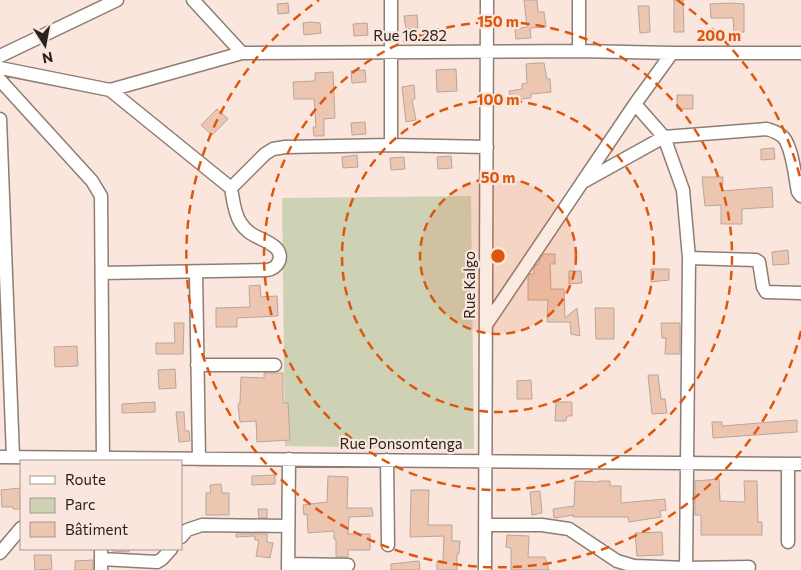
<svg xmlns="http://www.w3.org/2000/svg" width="801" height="570" font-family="Commissioner,sans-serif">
  <rect width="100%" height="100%" fill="#fae6dc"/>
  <path fill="#cfd1b4" d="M471 196 474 449 285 446 282 198Z"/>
  <path fill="#edc6b1" stroke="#b7a59c" d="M524 0H537L538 12H544L546 27 530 28 531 38 516 39 515 29 527 27Z
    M674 0H683L684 32H674Z
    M288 3 289 13 278 14 277 4Z
    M731 3 744 4V32L734 33 733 18H711L710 4Z
    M638 6H649L650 32 640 33Z
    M417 15 418 28 406 29 404 16Z
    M311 22 320 23 321 33 304 35 303 23Z
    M367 23 368 35 354 36 353 24Z
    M537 63H544L547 79H550L551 92 531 94V98L511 100 509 91 522 89V84L527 83 526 64Z
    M456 69 457 91 437 92 436 70Z
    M365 70 366 82 352 83 351 71Z
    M333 72 335 118 324 119V136H314L313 127H316L314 99H294L293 82 315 81V73Z
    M414 85 415 99 412 100 416 120 406 122 402 87Z
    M677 95H693V109H677Z
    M217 109 228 119 212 135 201 125Z
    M365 122 366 134 352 135 351 123Z
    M774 148 775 159 761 160V149Z
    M357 155 358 167 343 168 342 157Z
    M451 156 452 168 438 169 437 157Z
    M404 157 405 169 391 170 390 158Z
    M702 177H723L722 191 772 187 773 207 742 209V224H721V205L705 206Z
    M788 250 789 264 773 265 772 252Z
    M544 254H555V264H550L551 289H564L565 318 577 308 580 336 571 334 570 322H547L548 300H528V278L530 274H534V268L537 264H539V261Z
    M651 269H669V280L651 282Z
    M569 271H581L582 283 569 284Z
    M260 285 261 297 277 296 278 316 237 318V327H216V308L250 307 249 286Z
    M595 308H614V339H596Z
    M174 323H184L183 354H156V343H175Z
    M661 323H680V354H665L666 338H662Z
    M77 346 78 366 55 367 54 347Z
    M175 369 176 388 159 389 158 370Z
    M264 373H283V403H288L290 440 257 442 256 421 240 422 238 404 240 403 241 377 264 378Z
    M648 375H658L661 399H665L667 413 652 414Z
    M531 380 532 399H517V381Z
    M155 402V412L122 413V404Z
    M556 402H572V416H567L566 421H555Z
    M176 412H184L185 431H189L190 441 179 442Z
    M797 420V432L713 438 712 422H722V426Z
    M275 475V484L252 485V476Z
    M328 476 348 477 347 508H372L373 516 349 517 348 534H370V550H348V557H336V540L334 539V531L308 533 307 514 304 515 303 505 327 502Z
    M719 479 720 501 745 502 744 481H757L758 522H762V535H701V515H695V481Z
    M575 481 599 482V481H610V486H621V503L665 499 666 510 660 511 661 517 629 522 628 517H573L574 515 554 518 553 509 574 506Z
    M221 484 222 493H229V515H206V493H211L210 485Z
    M21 488V509H13V507H2L1 490Z
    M411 490H429L428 525H452V541H460L459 554H457V570H437V561H443L444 536 410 537Z
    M540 491 542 513 532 515 530 492Z
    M258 509H267V518H259Z
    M662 532 663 555 637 556 635 533Z
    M236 534H267V542L273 543 270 558 256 556 259 540H255V536L236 537Z
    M507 535 529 536 528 557H545L549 570H511V548L506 547Z
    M112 549H129V552L112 551Z
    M34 555H51L52 569 35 570Z
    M93 560V570H75V561Z
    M419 561 420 570H391V564Z"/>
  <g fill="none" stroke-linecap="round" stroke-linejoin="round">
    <g stroke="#8e7d74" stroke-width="15">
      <path id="minor" d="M193 0 242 53 579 51 672 53H801
        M579 0V51
        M0 56 117 0
        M0 68 110 90 242 53
        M0 80 92 181 101 196 103 461
        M110 90 231 188 265 154 273 149 285 147 391 145 487 147
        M635 104 664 137 767 129C773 131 780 133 784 138 793 150 795 178 798 192L801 196
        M0 119 13 457
        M391 145V0
        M583 182 664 137 683 190 689 258 686 570
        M689 258 756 260 759 262 763 287 766 292 801 293
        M196 272 199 459
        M102 273 267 270C278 269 285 256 275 247 263 237 250 238 240 222 234 212 233 199 231 188
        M486 325 635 104 672 53
        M197 365H275
        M0 457 801 464
        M387 460 388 545
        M485 525H542L569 529 617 561 634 566 686 568 749 567
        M181 537 187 530 202 525 288 526
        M788 542V464
        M0 553 21 528
        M101 559 157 562 162 559 171 549
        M288 564 348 565
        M101 570V549
        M288 570 289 459
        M485 570 487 0"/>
    </g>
    <use href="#minor" stroke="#fff" stroke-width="12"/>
  </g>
  <circle cx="498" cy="256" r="78" fill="#de560d" fill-opacity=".12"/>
  <g fill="none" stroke="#de560d" stroke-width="2.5" stroke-dasharray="9 6">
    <circle cx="498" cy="256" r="78"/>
    <circle cx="498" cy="256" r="156"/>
    <circle cx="498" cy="256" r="234"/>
    <path d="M801 331A312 312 0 1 1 319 0M677 0A312 312 0 0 1 801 181"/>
  </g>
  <g text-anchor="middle" stroke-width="4.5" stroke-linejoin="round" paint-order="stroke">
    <g font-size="15" fill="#29221f" stroke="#fae6dc">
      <text x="410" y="41">Rue 16.282</text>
      <text transform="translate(470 285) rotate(-90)" y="5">Rue Kalgo</text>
      <text x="401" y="449">Rue Ponsomtenga</text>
    </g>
  </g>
  <circle cx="498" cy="256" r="8" fill="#de560d" stroke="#fae6dc" stroke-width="2.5"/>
  <g font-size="15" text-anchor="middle" font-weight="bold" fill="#de560d" stroke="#fae6dc" stroke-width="4.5" stroke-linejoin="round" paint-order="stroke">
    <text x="498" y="27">150 m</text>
    <text x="719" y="41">200 m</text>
    <text x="498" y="105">100 m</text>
    <text x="498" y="183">50 m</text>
  </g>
  <rect x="20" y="460" width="162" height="90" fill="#fae6dc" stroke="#a69890"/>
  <rect x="30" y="476" width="25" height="8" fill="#ffffff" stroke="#a69890"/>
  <text x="65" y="485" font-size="15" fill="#29221f">Route</text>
  <rect x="30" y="498" width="25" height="15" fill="#cfd1b4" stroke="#a69890"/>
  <text x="65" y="510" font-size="15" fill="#29221f">Parc</text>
  <rect x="30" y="522" width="25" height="15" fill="#edc6b1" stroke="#a69890"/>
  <text x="65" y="535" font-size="15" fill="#29221f">Bâtiment</text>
  <g transform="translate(45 45) rotate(169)" stroke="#fae6dc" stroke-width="4" paint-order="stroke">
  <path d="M0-4L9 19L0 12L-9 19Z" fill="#29221f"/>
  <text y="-8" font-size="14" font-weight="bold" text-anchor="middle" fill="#29221f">N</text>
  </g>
</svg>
